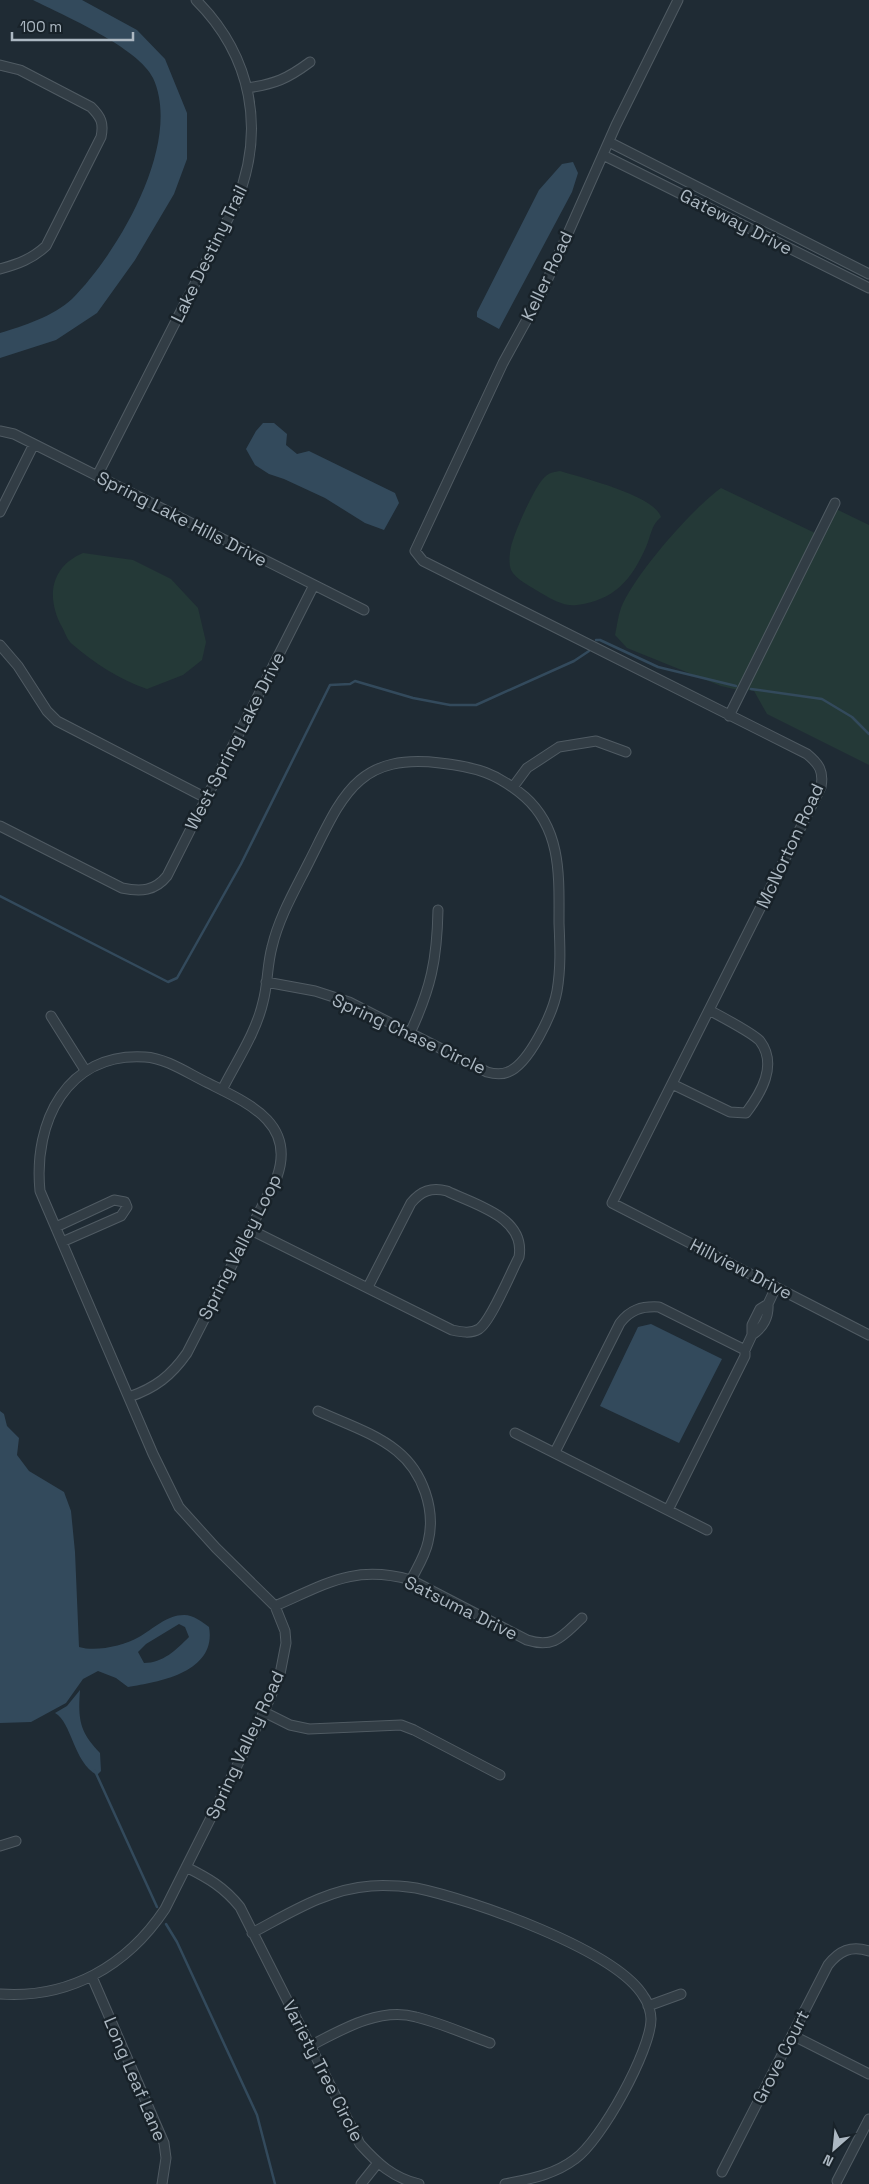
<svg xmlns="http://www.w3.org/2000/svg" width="869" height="2184" font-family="'Space Grotesk',sans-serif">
  <rect width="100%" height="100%" fill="#1f2b34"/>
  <path fill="#243937" d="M560 471C582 478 654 495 661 517 651 525 651 536 646 547 631 581 614 600 577 605 565 607 551 599 541 593 532 587 515 579 511 570 508 562 510 548 513 540 517 527 536 483 546 476 550 472 555 472 560 471Z
    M721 488 815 533 738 690 721 686 627 648 615 635C617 626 618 616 621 608 634 575 692 509 721 488Z
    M836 509 869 525V765L767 714 754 691 747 690Z
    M83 553 133 560 171 579 198 608 206 642 202 660 183 675 147 689C120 680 94 663 72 644 67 640 65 632 62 627 46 598 50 567 83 553Z"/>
  <path fill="#334a5c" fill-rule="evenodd" d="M33 0H82L137 30 165 59 187 113V159L174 194 135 260 97 313 56 340 0 358V333C23 326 54 316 72 299 118 253 183 143 153 78 139 48 63 15 33 0Z
    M573 162 578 173 572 192 499 329 477 317V312L539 190 562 164Z
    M263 423H274L287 434 286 445 297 454 309 451 395 493 399 503 384 530 365 523 325 498 284 479 269 474 255 465 246 449 256 431Z
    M651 1324 722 1359 679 1443 600 1406 638 1327Z
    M0 1411 4 1414 7 1426 19 1438 17 1455 29 1471 64 1492 71 1511 75 1552 79 1647C96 1652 123 1646 139 1637 153 1629 167 1615 184 1615 194 1615 202 1622 209 1627 217 1671 162 1682 128 1687L116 1678 98 1671 83 1679 66 1703 31 1722 0 1723ZM179 1624 185 1627 189 1637C176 1650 163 1663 144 1663L138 1652 146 1644Z
    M80 1690C78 1719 79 1731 100 1753L101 1771 97 1775C73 1762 72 1722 55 1713L67 1706Z"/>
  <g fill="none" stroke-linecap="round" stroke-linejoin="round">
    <path stroke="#334a5c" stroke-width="2.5" d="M596 640H600L658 667 736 686
      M751 689 822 699 852 717 869 734
      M0 896 168 982 177 978 241 864 330 685 350 684 355 681 413 698 450 705H476L574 661 589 651
      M95 1771 157 1907
      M166 1924 177 1942 257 2115 275 2184"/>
    <g stroke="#505b63" stroke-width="11">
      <path id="minor" d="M678 0 616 125 542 292 503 363 415 551 423 561 807 754C819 764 824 771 821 787L612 1203 869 1335
        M0 65 20 70 91 107C101 117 104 123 101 137L46 246C32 259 18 264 0 269
        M247 88C275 84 287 79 310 62
        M609 142 869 274
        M603 155 869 288
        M0 431 14 434 364 610
        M97 476 236 203C266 130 252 56 196 0
        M0 512 34 444
        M0 645 18 666 47 711 57 721 206 798
        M729 716 835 503
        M513 787 527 768 559 747 596 741 626 752
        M0 826 122 888C141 892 155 891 167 876L314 585
        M51 1016 85 1070
        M410 1033C431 988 437 960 438 910
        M672 1084 730 1112 746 1113C761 1093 778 1065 760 1041 753 1033 720 1016 709 1010
        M222 1090C236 1062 256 1033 263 1002 268 984 267 965 272 947 279 917 295 890 309 862 342 797 356 753 440 763 476 767 497 773 525 797 562 830 559 877 559 923 560 946 561 968 557 991 553 1013 529 1064 508 1072 501 1075 494 1074 487 1072L349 1002 315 991 266 982
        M56 1227 114 1200 125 1202 127 1207 121 1216 62 1242
        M251 1230 452 1330C461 1332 471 1334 479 1329 491 1321 511 1272 519 1257 526 1217 475 1205 447 1191 431 1187 421 1191 411 1203L368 1287
        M752 1335C763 1328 769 1317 768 1304
        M318 1411C344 1423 375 1433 397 1451 423 1472 436 1510 428 1542 425 1556 417 1568 411 1580
        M515 1433 707 1530
        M555 1452 620 1323C630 1310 641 1306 659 1307L745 1350 752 1335V1325L760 1309 768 1304 776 1287
        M668 1510 745 1356V1350
        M275 1606C326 1584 354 1564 411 1580L527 1640C555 1649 563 1635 582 1618
        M264 1712 290 1725 309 1729 401 1725 414 1730 500 1775
        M0 1846 16 1841
        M186 1867C208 1878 224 1887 240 1907L360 2144C377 2163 393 2178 419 2184
        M252 1933C290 1913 327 1889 371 1886 386 1885 401 1886 416 1888 470 1899 617 1950 644 1997 648 2002 651 2013 651 2019 651 2050 601 2141 575 2159 554 2175 529 2179 505 2184
        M92 1977 164 2143 166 2158 162 2184
        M0 1994C69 1999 127 1966 165 1909L264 1712 280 1674 286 1643 285 1631 275 1606 216 1548 179 1507 153 1454 40 1191C33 1122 67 1052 145 1057 166 1058 189 1074 208 1083 248 1103 296 1123 277 1177L187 1353C171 1376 155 1388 129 1397
        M648 2006 681 1994
        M792 2035 869 2074
        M310 2046C341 2030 379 2007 416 2017 441 2023 465 2034 490 2043
        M722 2172 828 1965C839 1951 851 1945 869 1951
        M837 2181 869 2119
        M361 2184 377 2164"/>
    </g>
    <use href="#minor" stroke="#323d45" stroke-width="9"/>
  </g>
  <g text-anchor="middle" stroke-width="5" stroke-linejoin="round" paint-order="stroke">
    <g font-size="18" fill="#acb8c2" stroke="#182229">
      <text transform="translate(736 222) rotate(27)" y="6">Gateway Drive</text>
      <text transform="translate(209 254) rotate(-64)" y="6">Lake Destiny Trail</text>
      <text transform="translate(547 276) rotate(-65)" y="6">Keller Road</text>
      <text transform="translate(182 519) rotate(27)" y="6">Spring Lake Hills Drive</text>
      <text transform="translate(235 741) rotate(-63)" y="6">West Spring Lake Drive</text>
      <text transform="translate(790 846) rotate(-65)" y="6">McNorton Road</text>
      <text transform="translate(409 1034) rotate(25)" y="6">Spring Chase Circle</text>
      <text transform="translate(240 1247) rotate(-63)" y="6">Spring Valley Loop</text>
      <text transform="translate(741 1269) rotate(27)" y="6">Hillview Drive</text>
      <text transform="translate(461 1608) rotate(26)" y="6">Satsuma Drive</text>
      <text transform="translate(245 1745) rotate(-65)" y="6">Spring Valley Road</text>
      <text transform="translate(781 2057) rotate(-63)" y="6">Grove Court</text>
      <text transform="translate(323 2071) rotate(63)" y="6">Variety Tree Circle</text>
      <text transform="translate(135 2079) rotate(67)" y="6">Long Leaf Lane</text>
    </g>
  </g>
  <g transform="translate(834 2149) rotate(207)" stroke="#182229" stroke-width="4" paint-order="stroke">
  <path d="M0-4L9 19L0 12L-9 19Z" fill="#acb8c2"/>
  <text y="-8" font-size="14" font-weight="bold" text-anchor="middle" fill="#acb8c2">N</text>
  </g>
  <path d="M12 32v8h121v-8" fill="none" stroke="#acb8c2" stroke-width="2.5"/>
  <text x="20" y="32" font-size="15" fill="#acb8c2" stroke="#182229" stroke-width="4" paint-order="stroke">100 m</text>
</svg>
